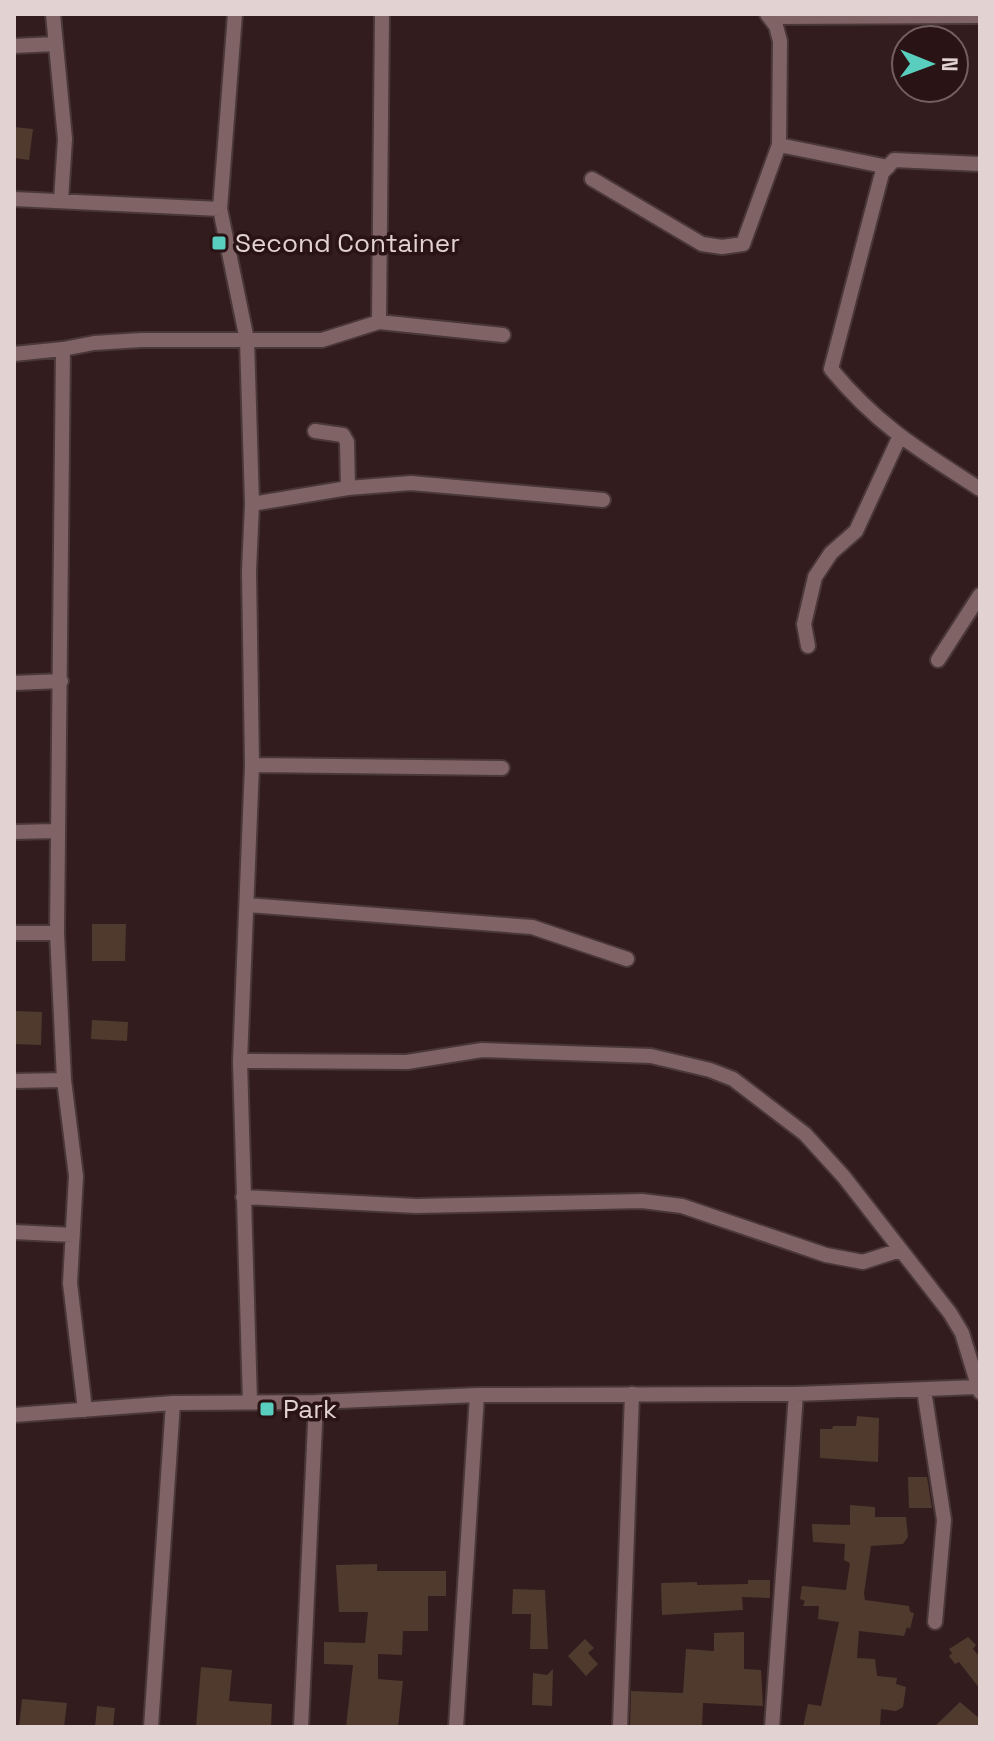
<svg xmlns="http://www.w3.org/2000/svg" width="994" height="1741" font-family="'Space Grotesk',sans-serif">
  <rect width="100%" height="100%" fill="#331c1e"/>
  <path fill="#503a2e" d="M14 127 33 129 29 160 14 158Z
    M92 924H126L125 961H92Z
    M14 1011 42 1012 41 1045 14 1044Z
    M92 1020 128 1022 127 1041 91 1039Z
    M857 1416 879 1418 878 1462 820 1458V1429H832L833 1426H856Z
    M908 1477H927L932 1508H909Z
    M850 1505 875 1507V1517H906L908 1537 903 1544 871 1546 864 1593 865 1600 909 1606 910 1612 914 1613 910 1629 907 1627 904 1636 859 1631 857 1658 875 1659 877 1676 897 1678 896 1684 906 1687 903 1707 896 1711 881 1709 880 1727H803L808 1704 821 1706 839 1622 818 1619 819 1606H803L805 1601 800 1599 802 1586 846 1590 850 1563 844 1560 845 1544 813 1542 812 1524 850 1525Z
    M377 1564V1571H446V1596H428V1631H403L402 1655 378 1654V1679L403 1681 398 1727H346L353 1665 324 1664V1642L365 1643 368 1612H339L336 1565Z
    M748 1580H770V1598L742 1597 743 1610 662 1615 661 1583 697 1582V1585L748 1584Z
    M513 1589 545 1590 548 1649H530L531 1614H512Z
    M744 1632V1669L761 1670 763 1706 703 1703 702 1727H630L631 1691 683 1693 686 1649 714 1651V1633Z
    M968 1637 976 1645 973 1649 980 1657V1689L959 1662 955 1664 949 1656 952 1653 949 1649Z
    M585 1639 594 1648 588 1653 598 1664 586 1676 568 1656Z
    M201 1667 232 1670 229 1701 272 1704 271 1727H196Z
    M553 1669 552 1706 532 1705 533 1673 547 1675Z
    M22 1699 67 1703 64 1727H19Z
    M960 1702 980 1719V1727H934Z
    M97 1706 115 1708 113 1727H95Z"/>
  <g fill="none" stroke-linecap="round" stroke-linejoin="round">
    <g stroke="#4a3738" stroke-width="18">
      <path id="minor" d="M53 14 65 139 61 200
        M235 14 220 209 247 340 252 504 249 571 252 765 240 1061 250 1402
        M771 17 980 16
        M14 46 55 44
        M779 145 888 167
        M980 164 894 160 882 173 831 369C878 426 919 450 980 489
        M592 179 702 244 722 247 743 244 779 145 780 41 776 26 767 14
        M14 199 220 209
        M379 322 382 14
        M14 354 63 349
        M315 431 343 435 347 442 348 488
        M252 504 348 488 411 483 603 500
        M808 646 804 624 815 577 831 553 856 531 899 438
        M938 660 980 595
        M14 683 61 681
        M252 765 502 768
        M14 832 56 831
        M247 905 532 927 627 959
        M14 933H57
        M240 1061 407 1062 482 1050 651 1056 710 1070 733 1079 805 1134 844 1177 950 1313 962 1333 980 1392
        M14 1081 64 1080
        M243 1197 416 1206 642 1201 682 1206 826 1255 863 1262 900 1250
        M14 1232 73 1235
        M924 1390 944 1520 935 1622
        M85 1410 70 1283 76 1176 64 1080 57 933 63 349 94 343 141 340H322L379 322 503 335
        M14 1415 173 1403 316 1402 477 1395 796 1394 977 1387
        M151 1727 173 1403
        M301 1727 316 1402
        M456 1727 477 1395
        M620 1727 632 1394
        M772 1727 796 1394"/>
    </g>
    <use href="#minor" stroke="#806365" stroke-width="14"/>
  </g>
  <g fill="#59cebe" stroke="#291314" stroke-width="3">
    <rect x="211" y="235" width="16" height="16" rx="4"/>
    <rect x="259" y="1401" width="16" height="16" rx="4"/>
  </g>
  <g text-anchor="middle" stroke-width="7" stroke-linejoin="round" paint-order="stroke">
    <g font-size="26" fill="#e2d2d2" stroke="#291314" text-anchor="start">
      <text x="235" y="252">Second Container</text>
      <text x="283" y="1418">Park</text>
    </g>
  </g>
  <rect width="994" height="1741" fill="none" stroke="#e2d2d2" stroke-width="32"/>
  <g transform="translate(930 64) rotate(91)"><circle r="38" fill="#291314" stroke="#735f60" stroke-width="2"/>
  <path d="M0-6L14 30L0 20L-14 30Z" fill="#59cebe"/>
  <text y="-12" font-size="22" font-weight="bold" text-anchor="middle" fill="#e2d2d2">N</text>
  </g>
</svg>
